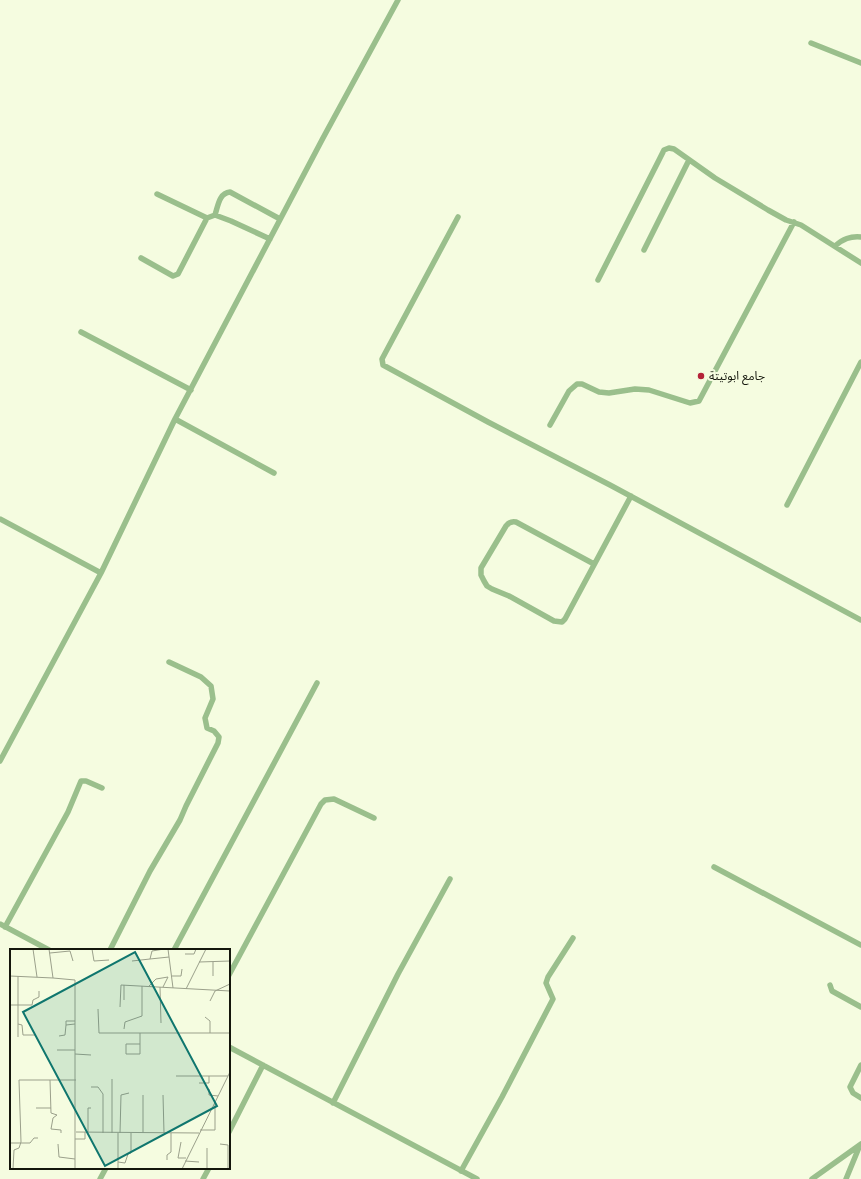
<svg xmlns="http://www.w3.org/2000/svg" width="861" height="1179" font-family="'IBM Plex Sans','Noto Sans Arabic',sans-serif">
  <rect width="100%" height="100%" fill="#f5fce0"/>
  <g fill="none" stroke-linecap="round" stroke-linejoin="round">
    <path stroke="#9abf8c" stroke-width="5.5" d="M811 43 861 63
      M157 194 207 218
      M215 215C218 206 219 193 230 192L280 219
      M458 217 382 359 383 365 488 422 610 485 861 620
      M835 246C843 239 850 236 861 237
      M644 250 689 160
      M141 258 173 276 178 274 207 218 215 215 231 221 270 239
      M598 280 659 160 664 150 669 148 674 149 715 178 768 210 786 220 801 225 861 263
      M81 332 191 390
      M175 419 274 473
      M550 425 569 391 577 384H582L599 392 609 393 635 389 649 390 690 403 699 401 794 222
      M787 505 861 362
      M0 519 101 573
      M594 564 516 522C512 521 509 522 506 526L481 568V575L484 581 487 586 492 589 509 596 554 621 562 622 565 619 631 496
      M0 761 101 573 175 419 323 138 398 0
      M714 867 861 945
      M0 924 49 950
      M5 927 68 812 81 781H86L102 788
      M110 950 150 871 180 820 186 806 218 743 219 737 214 731 207 728 205 718 213 699 211 686 201 677 169 662
      M174 950 317 683
      M229 975 321 804 325 800 334 799 374 818
      M830 985 832 991 861 1007
      M229 1047 477 1179
      M861 1065 850 1087 853 1093 861 1098
      M333 1103 398 974 450 879
      M229 1132 263 1065
      M461 1171 502 1097 553 999 546 983 548 977 573 938
      M100 1179 106 1168
      M203 1179 209 1168
      M812 1179 861 1144
      M846 1179 860 1145"/>
  </g>
  <circle fill="#b42238" stroke="#f5fce0" stroke-width="1.5" cx="701" cy="376" r="4"/>
  <g text-anchor="middle" stroke-width="4" stroke-linejoin="round" paint-order="stroke">
    <g font-size="12" fill="#14160c" stroke="#f5fce0" text-anchor="start">
      <text x="709" y="380">جامع ابوتيتة</text>
    </g>
  </g>
  <g transform="translate(10 949)">
    <rect width="220" height="220" fill="#f5fce0"/>
    <path fill="none" stroke="#9ba08b" stroke-width="1" d="M23 0 27 28M82 0 84 12 99 11M158 0 163 39M40 4 60 2 63 12M175 5H184L186 0M140 10 159 8M122 12 140 10 142 2 154 0M189 13 220 12M203 13V27M0 27 43 29 39 0M8 27V56H22L23 51 29 48V42M162 27H171L172 20M43 29 65 31V220M114 36V51M139 37 146 30 158 28 153 38M150 38 151 74M176 40 196 0M200 52 205 42 220 35M0 56H8V75L12 76 13 86H25M110 58 111 36 220 42M88 60 89 84H220M195 68 200 72V84M56 76V72H65M114 80 115 73 132 67V37M49 87 55 86 56 76 65 75M8 88V75M130 95H116V105H130V84M47 101H65M65 105 81 106M166 127H218M40 131 41 164 47 166 43 169 41 180 51 181V184M189 134H199V127M81 138H88L93 145V184M199 140V146L208 147M133 146V184M153 146 154 184M26 159H41M190 181H205V153M66 183 189 184M78 183V159H81M102 184V130M108 184V220M110 184 111 146 119 144M65 190H75V183M171 193 168 209H176M0 194H20L24 189H28M48 195 49 208 65 210M210 195 218 196V220M157 211V206L161 203V184M175 212 189 213M108 213 115 214 118 205 121 204V184M3 220 4 201 9 199 11 193 9 131H66M172 220 220 123M197 220V199"/>
    <path fill="#0f766e" fill-opacity="0.15" stroke="#0f766e" stroke-width="2" d="M125 3 207 157 95 217 13 63Z"/>
    <rect width="220" height="220" fill="none" stroke="#14160c" stroke-width="2"/>
  </g>
</svg>
